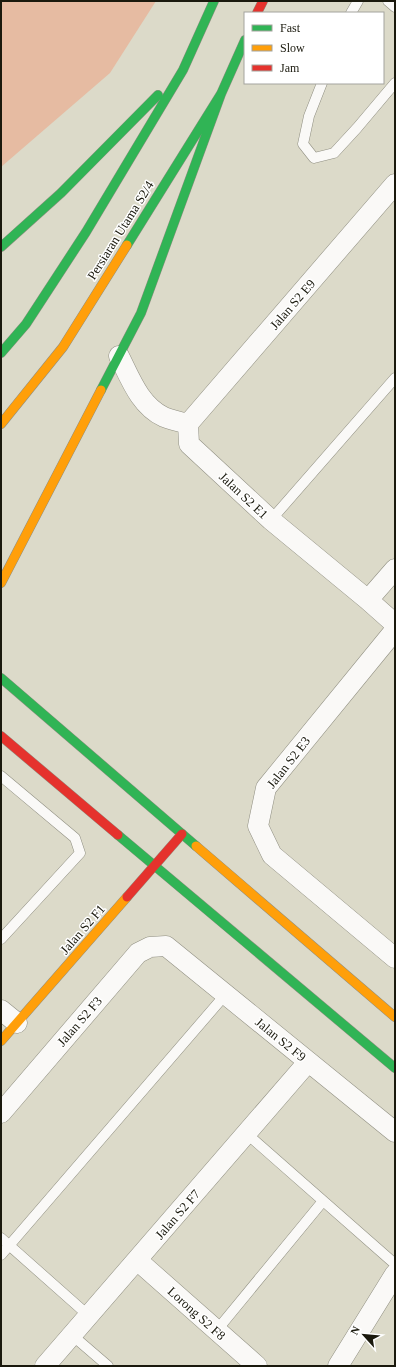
<svg xmlns="http://www.w3.org/2000/svg" width="396" height="1367" font-family="'Times New Roman',serif">
  <rect width="100%" height="100%" fill="#dcdac9"/>
  <path fill="#e6bba2" d="M1 1H156L110 73 1 167Z"/>
  <g fill="none" stroke-linecap="round" stroke-linejoin="round">
    <g stroke="#908f82" stroke-width="11">
      <path id="lane" d="M388 1 395 7
        M351 13 358 1
        M322 83 309 116 303 144 314 158 334 153 357 128 395 83
        M271 520 395 378
        M1 776 75 838 80 853 1 939
        M246 1133 395 1264
        M1 1238 89 1316
        M1 1255 225 995
        M217 1330 323 1201
        M72 1335 108 1366"/>
    </g>
    <g stroke="#908f82" stroke-width="21">
      <path id="street" d="M119 356C130 378 140 406 164 417 172 420 180 422 188 424
        M188 424 395 184
        M188 424 189 444 271 520 368 600 395 624
        M368 600 395 569
        M395 630 266 788 258 826 272 855 395 958
        M1 1010 17 1023
        M1 1113 138 953 150 947 166 946 395 1132
        M137 1260 257 1366
        M45 1366 308 1062
        M338 1366 395 1274"/>
    </g>
    <g stroke="#908f82" stroke-width="10">
      <path id="fast" d="M127 245 221 94 245 40
        M1 247 61 193 158 95
        M1 353 26 324 86 232 183 70 214 1
        M101 390 141 313 221 94
        M1 678 196 846
        M118 835 395 1068"/>
    </g>
    <g stroke="#908f82" stroke-width="10">
      <path id="slow" d="M1 424 63 347 127 245
        M1 583 101 390
        M196 846 395 1017
        M1 1041 127 897"/>
    </g>
    <g stroke="#908f82" stroke-width="10">
      <path id="jam" d="M257 13 263 1
        M1 736 118 835
        M127 897 182 834"/>
    </g>
    <use href="#lane" stroke="#faf9f7" stroke-width="10"/>
    <use href="#street" stroke="#faf9f7" stroke-width="20"/>
    <use href="#fast" stroke="#30b455" stroke-width="9"/>
    <use href="#slow" stroke="#ff9f0a" stroke-width="9"/>
    <use href="#jam" stroke="#e5322d" stroke-width="9"/>
  </g>
  <g text-anchor="middle" stroke-width="3" stroke-linejoin="round" paint-order="stroke">
    <g font-size="13" fill="#1a190d" stroke="#fff">
      <text transform="translate(120 230) rotate(-58)" y="5">Persiaran Utama S2/4</text>
      <text transform="translate(292 304) rotate(-49)" y="5">Jalan S2 E9</text>
      <text transform="translate(244 495) rotate(43)" y="5">Jalan S2 E1</text>
      <text transform="translate(288 762) rotate(-52)" y="5">Jalan S2 E3</text>
      <text transform="translate(82 929) rotate(-49)" y="5">Jalan S2 F1</text>
      <text transform="translate(79 1021) rotate(-49)" y="5">Jalan S2 F3</text>
      <text transform="translate(281 1039) rotate(39)" y="5">Jalan S2 F9</text>
      <text transform="translate(177 1214) rotate(-49)" y="5">Jalan S2 F7</text>
      <text transform="translate(197 1313) rotate(42)" y="5">Lorong S2 F8</text>
    </g>
  </g>
  <rect width="396" height="1367" fill="none" stroke="#1a190d" stroke-width="4"/>
  <rect x="244" y="12" width="140" height="72" fill="#ffffff" stroke="#a3a39e"/>
  <rect x="252" y="25" width="20" height="6" fill="#30b455" stroke="#a3a39e"/>
  <text x="280" y="32" font-size="12" fill="#1a190d">Fast</text>
  <rect x="252" y="45" width="20" height="6" fill="#ff9f0a" stroke="#a3a39e"/>
  <text x="280" y="52" font-size="12" fill="#1a190d">Slow</text>
  <rect x="252" y="65" width="20" height="6" fill="#e5322d" stroke="#a3a39e"/>
  <text x="280" y="72" font-size="12" fill="#1a190d">Jam</text>
  <g transform="translate(364 1335) rotate(297)" stroke="#ffffff" stroke-width="3" paint-order="stroke">
  <path d="M0-3L7 15L0 10L-7 15Z" fill="#1a190d"/>
  <text y="-6" font-size="11" font-weight="bold" text-anchor="middle" fill="#1a190d">N</text>
  </g>
</svg>
